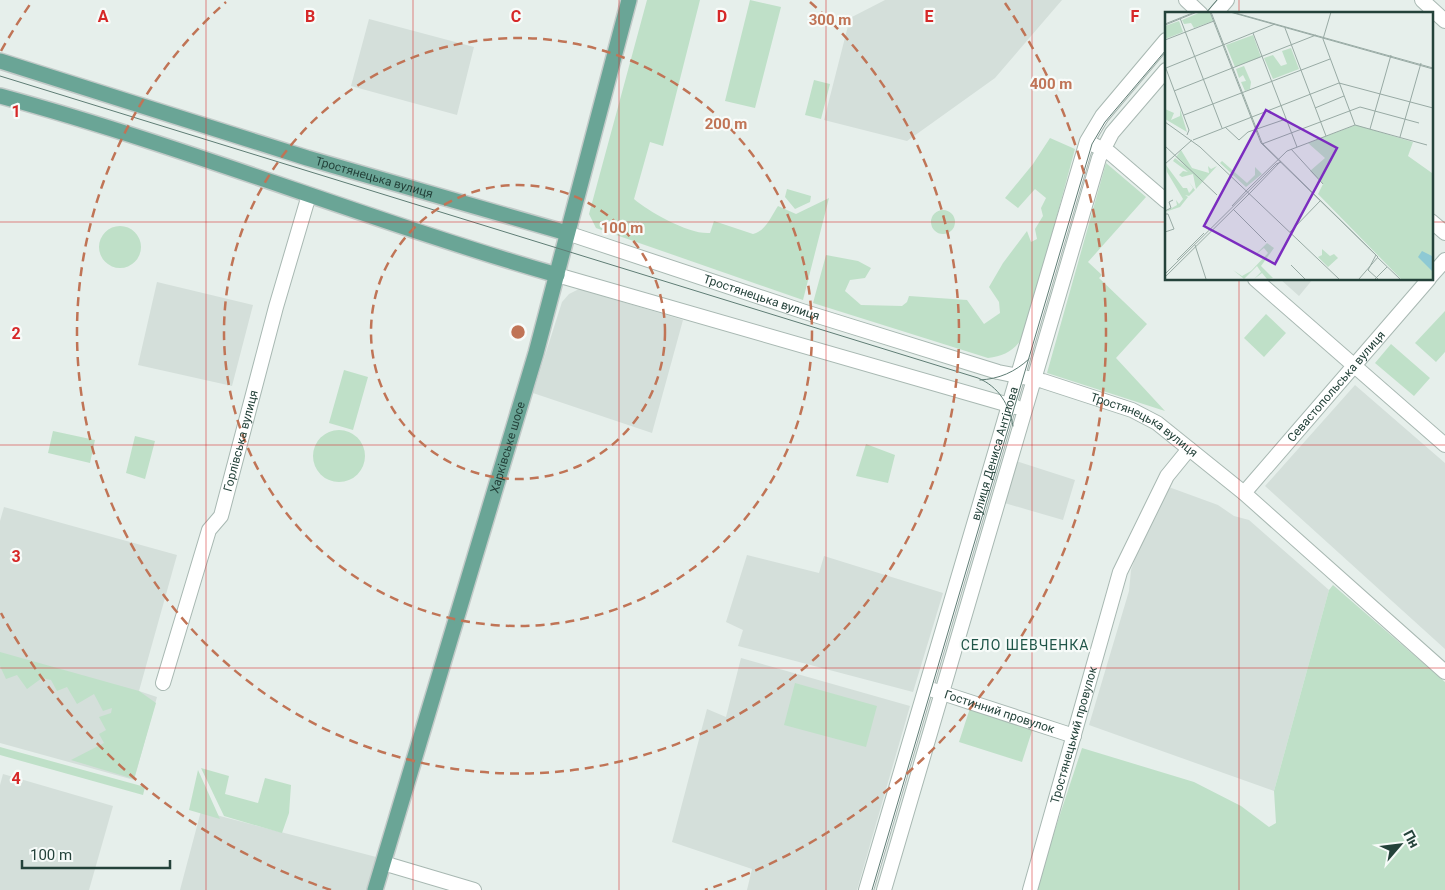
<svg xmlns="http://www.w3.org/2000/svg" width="1445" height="890" font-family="Roboto,sans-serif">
  <rect width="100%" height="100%" fill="#e6efeb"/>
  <path fill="#d4dfda" d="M885 0H1062L995 78 907 141 824 120 850 18Z
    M369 19 474 47 457 115 351 86Z
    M1280 279H1313L1299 296Z
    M157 282 253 305 232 386 138 365Z
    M579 289 683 320 652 433 533 393 562 302 569 294Z
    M1355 385 1445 463V649L1265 486Z
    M1013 460 1075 480 1063 520 1001 502Z
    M1166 486 1218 505 1234 516 1249 520 1329 590 1274 791 1089 725 1129 591 1131 570 1149 520Z
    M4 507 177 555 139 691 157 697 134 780 0 743V521Z
    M747 555 819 573 824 556 943 593 913 692 738 646 743 630 726 622Z
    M741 658 910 706 857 890H747L752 869 672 842 707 709 726 717Z
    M3 774 113 806 89 890H0V785Z
    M201 811 380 858 370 890H180Z"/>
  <path fill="#bfe0c8" d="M647 0H700L663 146 650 142 634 199C649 212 690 235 710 233L714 221 753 234C765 232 772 215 778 206L796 214 829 198 803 300 596 228 589 214Z
    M750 0 781 7 755 108 725 101Z
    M814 80 830 84 821 119 805 115Z
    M1050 138 1075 149 1025 334C1016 349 1006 356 988 358L813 303 826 255 858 261 871 268 865 278 850 280 845 291 861 305 902 306 907 302 909 296 967 300 984 324 1000 313 999 302 989 287 1003 263 1027 231 1031 242 1037 239 1035 229 1043 216 1041 208 1046 198 1035 189 1018 208 1005 198 1033 164Z
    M1106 163 1146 197 1088 262 1102 275 1099 278 1147 324 1116 358 1165 411 1047 373Z
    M787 189 811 196 810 202 795 209 785 197Z
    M931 222a12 12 0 1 1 24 0a12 12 0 1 1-24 0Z
    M99 247a21 21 0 1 1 42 0a21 21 0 1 1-42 0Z
    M1445 311V352L1436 362 1415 343Z
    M1266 314 1286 333 1264 357 1244 338Z
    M1391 344 1430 378 1414 396 1375 363Z
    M344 370 368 377 353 430 329 423Z
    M313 456a26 26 0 1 1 52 0a26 26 0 1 1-52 0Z
    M53 431 95 440 90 463 48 453Z
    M135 436 155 441 145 479 126 473Z
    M866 444 895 455 888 483 856 476Z
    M1333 585 1445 682V890H1035L1082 748 1194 782 1241 806 1269 827 1276 823 1274 791 1329 590Z
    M0 652 139 691 156 703 134 779 71 760 104 743 99 734 106 730 99 717 111 713 112 708 103 711 94 694 77 704 67 687 57 691 51 680 42 678 27 689 17 675 6 679 0 666Z
    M795 683 877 706 866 747 784 725Z
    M970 708 1033 728 1022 762 959 742Z
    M0 747 145 787 143 795 0 755Z
    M201 768 229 776 225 794 258 803 265 778 291 785 289 813 282 833 224 816Z
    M198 770 220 819 189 810Z"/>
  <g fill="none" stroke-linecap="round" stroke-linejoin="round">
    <g stroke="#a8b8b2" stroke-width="16">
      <g id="minor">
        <path d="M1186 0 1201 14"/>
        <path d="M1422 0 1445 21"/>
        <path d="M1215 14 1227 0"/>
        <path d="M1094 145 1110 153 1166 201"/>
        <path d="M1431 221 1445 233"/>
        <path id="s1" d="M567 233 805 312 998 372 1043 381 1132 410 1157 423 1244 493 1445 672"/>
        <path d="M557 275 1016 407"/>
        <path d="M1431 276 1445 260"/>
        <path d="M1255 279 1445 445"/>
        <path id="s2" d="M1244 493 1429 279"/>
        <path id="s3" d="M163 683 209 530 221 516 276 307 309 195"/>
        <path id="s4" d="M933 690 1074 736"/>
        <path d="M383 863 474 890"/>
        <path id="s5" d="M866 890 1087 141 1102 116 1166 40"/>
        <path d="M884 890 1099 158 1112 133 1166 70"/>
        <path id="s6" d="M1030 890 1120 572 1167 476 1189 449"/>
      </g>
    </g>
    <g stroke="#c2cac8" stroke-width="18">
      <g id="major">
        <path id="s7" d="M0 61 307 158 567 233"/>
        <path d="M0 96C188 147 370 221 557 275"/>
        <path id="s8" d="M375 890 536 353 629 0"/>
      </g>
    </g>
    <use href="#minor" stroke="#fff" stroke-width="14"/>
    <use href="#major" stroke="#6aa596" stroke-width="15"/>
    <path stroke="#5f7d75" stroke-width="1" d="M1205 14 1217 0
      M0 76 978 378C999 387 1009 404 1013 426
      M980 380C999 379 1015 372 1029 359
      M872 890 1092 144 1105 122 1166 50"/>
  </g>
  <path fill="none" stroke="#d62828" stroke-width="1" stroke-opacity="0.55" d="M206 0V890M413 0V890M619 0V890M826 0V890M1032 0V890M1239 0V14M0 222H1166M1431 222H1445M1239 279V890M0 445H1445M0 668H1445"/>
  <g fill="none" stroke="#c07456" stroke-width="2.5" stroke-dasharray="9 6">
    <circle cx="518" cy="332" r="147"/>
    <circle cx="518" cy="332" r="294"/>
    <path d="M810 2A441 441 0 1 1 226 2"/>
    <path d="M331 890A588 588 0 0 1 1 613M1 51A588 588 0 0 1 31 3M1005 3A588 588 0 0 1 705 890"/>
  </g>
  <g text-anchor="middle" stroke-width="4.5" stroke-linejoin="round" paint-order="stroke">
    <g font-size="12" fill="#24423a" stroke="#f7fbf9">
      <text dy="4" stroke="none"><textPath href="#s7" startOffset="392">Тростянецька вулиця</textPath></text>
      <text dy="4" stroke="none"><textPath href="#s1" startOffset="205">Тростянецька вулиця</textPath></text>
      <text dy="4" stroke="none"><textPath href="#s2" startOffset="141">Севастопольська вулиця</textPath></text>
      <text dy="4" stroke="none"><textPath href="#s1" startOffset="610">Тростянецька вулиця</textPath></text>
      <text dy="4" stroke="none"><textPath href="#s3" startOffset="256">Горлівська вулиця</textPath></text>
      <text dy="4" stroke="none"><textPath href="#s8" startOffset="462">Харківське шосе</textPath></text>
      <text dy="4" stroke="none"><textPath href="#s5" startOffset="455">вулиця Дениса Антіпова</textPath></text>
      <text dy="4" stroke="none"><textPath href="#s4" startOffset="70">Гостинний провулок</textPath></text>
      <text dy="4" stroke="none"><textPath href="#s6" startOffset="161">Тростянецький провулок</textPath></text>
    </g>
    <g font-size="14" letter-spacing="1" fill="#1f5548" stroke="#f7fbf9">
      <text x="1025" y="650">СЕЛО ШЕВЧЕНКА</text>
    </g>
  </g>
  <g transform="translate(1165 12)">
    <rect width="268" height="268" fill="#e6efeb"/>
    <path d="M36 0H45L48 9 29 16 26 11 19 12 17 8ZM14 9 18 20 0 27V14ZM88 23 96 45 70 55 61 33ZM126 36 134 57 108 67 99 46 108 43 116 54 122 52 117 39ZM79 54 86 70 85 77 80 79 76 70 81 69 78 63 74 66 71 57ZM0 97 9 101 6 108 15 104V97L22 120 0 107ZM191 113 248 130 243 144 267 161V267H236L153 182 158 172 145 159 160 146 143 131ZM16 138 27 156 44 161 43 154 46 157 52 154 31 177 28 162 17 165 14 163 18 159 23 160 8 149 10 146 21 155 11 145ZM57 149 82 171 90 163V155L97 162 81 175 55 151ZM1 153 18 176H22L24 181 26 179 28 176 24 170 30 178 24 184 20 183 23 185 15 195 0 200 12 193 11 188 14 192 18 187 2 160ZM102 231 109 236 96 254 108 266 102 267 97 261 89 267 96 260 92 254 79 267 68 258 77 264 86 259 103 241 99 236 89 244ZM157 237 165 244 169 242 173 246 163 255 153 245 157 243Z" fill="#bfe0c8"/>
    <path d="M257 239 267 244V259L253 245Z" fill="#8ec9d4"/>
    <path fill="none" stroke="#98aaa4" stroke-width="1" d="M45 0 96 131 213 245M46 0 97 131 211 243 203 258 213 267M65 0 268 57M67 0 268 56M166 0 158 27 190 113M15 6 57 116M0 12 30 0M0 13 32 0M120 16 161 124M88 21 132 135M0 28 49 9M0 54 24 118 22 123M1 56 110 12M9 79 151 23M150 96 179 84M19 103 165 47M0 110 35 135 174 267M60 115 74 128 83 120 121 107M205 117 226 43M235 125 256 51M28 128 174 71 268 96M97 132 195 95 254 111M0 134 52 183M126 137 158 172M0 152 27 128M82 178 122 139 190 113 262 133M85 181 116 149M67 194 82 178M68 197 101 230M0 199 6 196 4 190 8 188M0 202H3L9 217 0 220M125 220 156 188M30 233 41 267M213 246 235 267M12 248 39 221M126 253 140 267M0 262 111 152 116 150M0 265 85 181M194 267 213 245M210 267 222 255"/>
    <path fill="#7b2cbf" fill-opacity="0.15" stroke="#7b2cbf" stroke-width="2.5" d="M101 98 172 136 110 252 39 214Z"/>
    <rect width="268" height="268" fill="none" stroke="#24423a" stroke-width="2.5"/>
  </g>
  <g font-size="16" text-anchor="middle" font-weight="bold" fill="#d62828" stroke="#f7fbf9" stroke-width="4.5" stroke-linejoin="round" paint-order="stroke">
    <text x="103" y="22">A</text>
    <text x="310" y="22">B</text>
    <text x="516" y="22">C</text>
    <text x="722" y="22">D</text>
    <text x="929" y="22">E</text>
    <text x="1135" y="22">F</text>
    <text x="16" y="117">1</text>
    <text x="16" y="339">2</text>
    <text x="16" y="562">3</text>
    <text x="16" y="784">4</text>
  </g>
  <circle cx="518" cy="332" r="8" fill="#c07456" stroke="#f7fbf9" stroke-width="2.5"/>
  <g font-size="15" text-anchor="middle" font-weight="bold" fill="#c07456" stroke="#f7fbf9" stroke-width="4.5" stroke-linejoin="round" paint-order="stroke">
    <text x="830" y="25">300 m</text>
    <text x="1051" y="89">400 m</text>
    <text x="726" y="129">200 m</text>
    <text x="622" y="233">100 m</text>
  </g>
  <g transform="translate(1400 845) rotate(62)" stroke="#f7fbf9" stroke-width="4" paint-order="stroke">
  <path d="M0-4L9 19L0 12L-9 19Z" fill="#24423a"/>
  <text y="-8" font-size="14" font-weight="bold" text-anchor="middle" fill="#24423a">Пн</text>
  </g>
  <path d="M22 860v8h148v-8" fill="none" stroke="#24423a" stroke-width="2.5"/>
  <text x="30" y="860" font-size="15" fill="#24423a" stroke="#f7fbf9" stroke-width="4" paint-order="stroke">100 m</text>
</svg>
